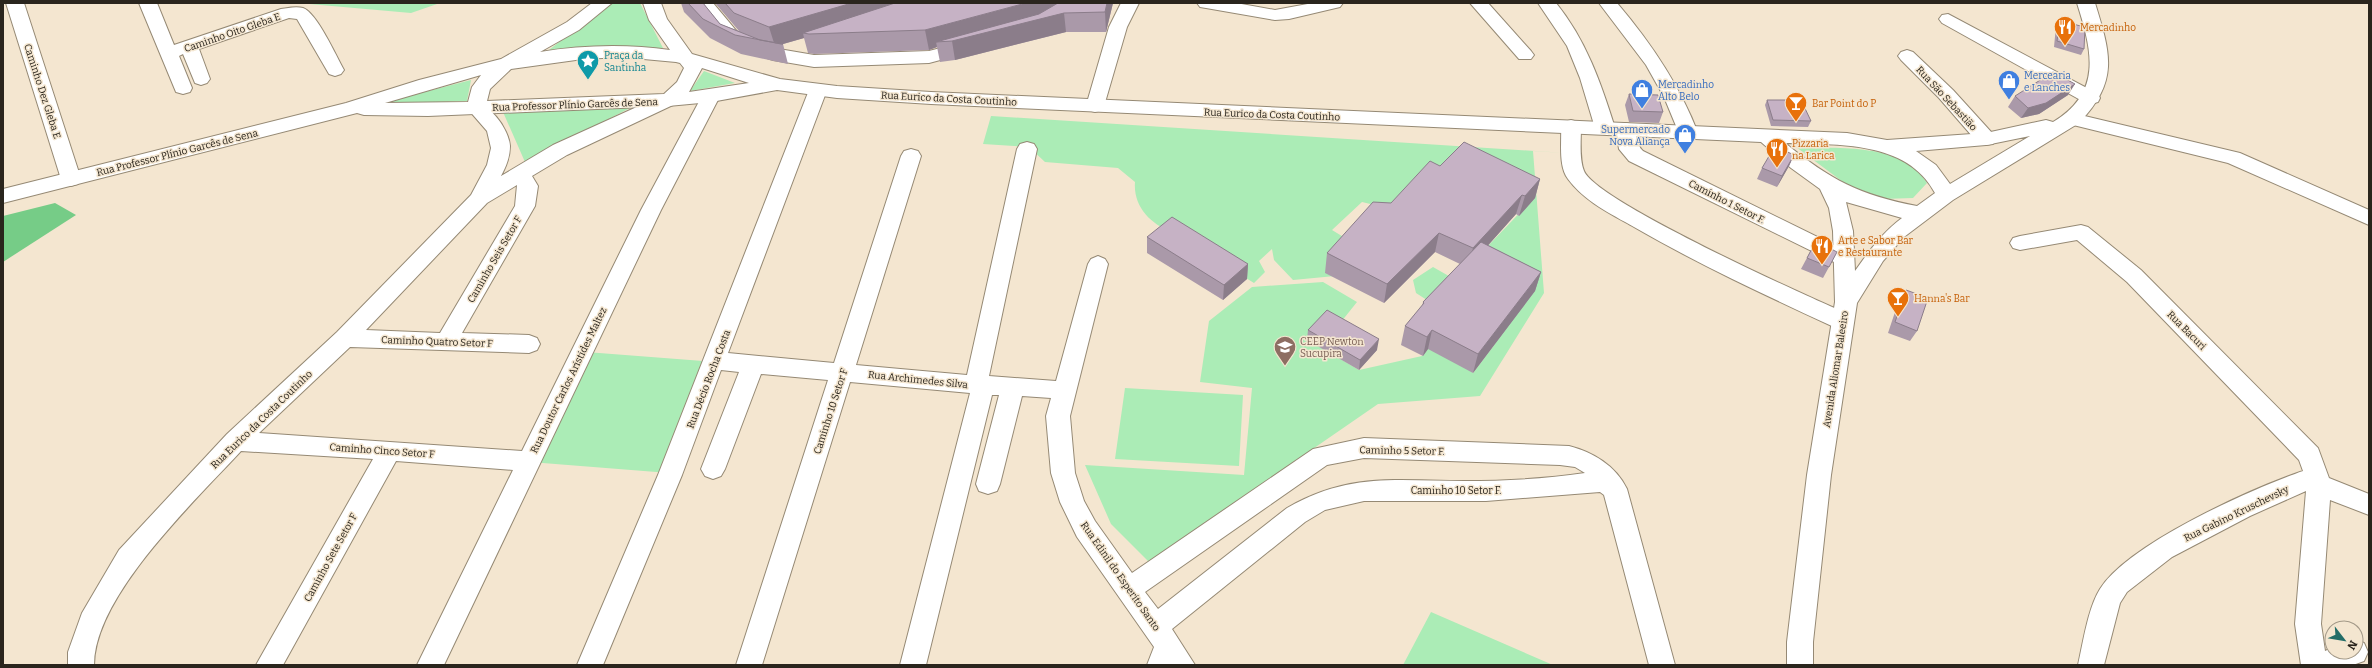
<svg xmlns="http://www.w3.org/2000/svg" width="2372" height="668" font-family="Bitter,serif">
  <rect width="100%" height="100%" fill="#f4e6d0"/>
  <path fill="#abecb6" d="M298 3H440L411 13Z
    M608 3H640L663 48 549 50Z
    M704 71 735 83 690 91Z
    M471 80 467 101 378 104Z
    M630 108 525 162 503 112Z
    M991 116 1565 153 1533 151 1544 293 1480 396 1378 404 1149 562 1111 524 1085 465 1244 475 1252 388 1200 382 1209 321 1252 287 1323 282 1357 302 1337 327 1308 340 1359 370 1422 356 1443 330 1473 373 1495 344 1416 293 1413 280 1433 267 1477 292 1485 249 1534 198 1404 212 1362 202 1332 230 1355 244 1335 276 1293 280 1274 260 1272 249 1259 261 1265 272 1254 283 1172 232C1150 224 1133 206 1135 182L1118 168 1045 162 1029 147 983 144Z
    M1796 147C1839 149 1902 142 1927 183L1913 198 1883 199 1855 191Z
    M586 352 716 362 669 473 530 462Z
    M1125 388 1243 395 1239 466 1115 459Z
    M1431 612 1553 665H1403Z"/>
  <path fill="#76cc87" d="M55 203 76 215 3 262V216Z"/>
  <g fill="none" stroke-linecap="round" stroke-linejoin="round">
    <g stroke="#958974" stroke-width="2">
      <path id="minor" d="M6 3H24L81 179 78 184 71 186 64 184 61 179Z
        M139 3H157L174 45 281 9C288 8 296 6 303 8 317 13 336 56 344 70L341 74 335 76 329 74 297 19 289 18 199 49 210 79 207 83 201 85 195 83 183 54 179 56 192 88 190 92 183 94 176 92Z
        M695 3H713L739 34 748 38 751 42 748 46C726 52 707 19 695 3Z
        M1121 3H1139L1127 27 1104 106 1102 110 1095 112 1088 110 1086 106 1109 27Z
        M1197 3H1236L1275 10 1313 3H1343L1340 7 1289 19 1275 20 1206 8 1200 7Z
        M1470 3H1488L1531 51 1534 55 1531 59H1519Z
        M1538 3H1556C1586 40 1601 83 1615 128L1612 132 1605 134 1598 132 1595 128 1580 78 1567 46Z
        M1599 3H1617C1651 43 1679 84 1698 133L1695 138 1688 139 1681 138 1664 97 1646 65Z
        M1948 14 2098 94 2100 98 2098 102 2091 104 2084 102 1942 23 1939 19 1942 15Z
        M968 41 974 43 977 47 974 51 929 63 814 67 773 60 767 58 764 54 767 50 773 48 814 55 929 51Z
        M1907 50 1913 52 1953 90 1993 134 1996 139 1993 144 1986 145 1979 144 1939 98 1901 60 1898 56 1901 52Z
        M818 84 825 86 827 90 728 353 834 363 901 156 904 151 911 149 918 151 921 156 856 365 967 375 1017 149 1020 144 1027 142 1034 144 1037 149 989 376 1056 381 1088 264 1091 259 1098 256 1105 259 1108 264 1070 416 1075 473 1084 501 1095 521 1132 573 1313 449 1364 438 1569 446C1593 452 1616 466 1627 489L1675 665H1649L1604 495 1600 492 1486 501H1364L1325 510 1305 522 1172 629 1195 665H1147L1154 647 1077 537 1060 502 1051 473 1046 416 1051 398 1022 396 1000 484 997 491 988 494 979 491 976 484 999 395H992L926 665H900L970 393 850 382 762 665H736L828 380 761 374 725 469 721 476 713 479 705 476 701 469 739 372 721 370 682 475 603 665H577L658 475 809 90 811 86ZM1364 458 1560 465 1575 467 1585 473C1545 479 1504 481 1464 481 1396 481 1350 472 1287 508L1158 609 1145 592 1327 465Z
        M711 90 718 92 720 96 661 210 444 665H417L513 470 396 461 283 665H256L373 459 241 451C195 501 94 596 94 665H68V652L82 613 119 550 227 434 337 332 471 195 487 165 491 148 487 131 467 108 469 104C488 99 509 129 510 146 510 157 506 167 501 176L553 145 661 96 668 94 675 96 677 100 675 104 567 155 532 176 538 186 535 206 462 333 529 335 537 338 540 344 537 350 529 353 350 347 259 433 522 451 641 210 702 96 704 92ZM517 185 515 206 440 333 366 330 487 203Z
        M2072 113 2240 153 2369 210V225L2228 163 2065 123 2063 119 2065 115Z
        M1571 120 1578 122 1581 126C1581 140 1579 159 1584 171 1597 202 1809 297 1850 315L1853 321 1850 327 1842 329 1834 327C1767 296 1698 264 1634 227 1611 214 1584 201 1568 179 1558 166 1562 142 1561 126L1564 122Z
        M1626 123 1633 125C1638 133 1635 144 1643 151L1848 252 1851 257 1848 262 1841 265 1834 262 1629 161 1619 149 1616 129 1619 125Z
        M2081 225 2088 227 2141 270 2318 448 2329 478 2369 494V515L2330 500 2321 624 2325 651 2332 648V652H2356V640L2364 643 2368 652 2364 661 2353 665H2301L2295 624 2306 491 2250 516 2172 557 2127 592 2120 603 2104 665H2078C2083 643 2088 608 2100 589 2128 544 2251 489 2303 471L2299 460 2127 282 2077 240 2020 250 2013 248 2010 243 2013 238 2020 236Z"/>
    </g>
    <g stroke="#958974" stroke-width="2">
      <path id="major" d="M592 3H612L579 30 540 52C582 45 628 44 670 50L649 20 643 3H661L667 19 692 54 780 79 837 86 931 92 1847 133 1887 140 1986 133 2046 120 2053 122C2103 92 2092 51 2077 3H2095C2111 55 2119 81 2079 123L1953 200 1904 237 1883 261 1857 303 1831 475 1813 642V665H1787V642L1807 475 1835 302 1833 231 1829 208 1820 189 1791 168 1761 142 931 104 837 98 777 90 711 102 668 106 428 116 364 115 357 113 3 203V189L346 103 419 80 501 59 567 22ZM622 57 676 62 680 63 684 68 677 82 664 94 487 101 490 89 511 69 583 59ZM702 68 749 83 689 92ZM481 75 472 87 468 102 385 103ZM2030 136 1950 184 1936 165 1916 151 1986 145ZM1785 143C1837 145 1907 140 1935 193L1917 206C1859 195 1831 180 1785 143ZM1846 202 1902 218C1883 232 1869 251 1855 271L1853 231Z"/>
    </g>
    <use href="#minor" fill="#fff" fill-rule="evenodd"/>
    <use href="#major" fill="#fff" fill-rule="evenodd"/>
  </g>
  <path fill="#aa99a9" d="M681 3H703L720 24 739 31 715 3H1056L1055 5 1058 3H1113L1106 32H1066L955 60 940 62 937 47 929 50 814 54 808 53 804 38 783 44 788 64 741 54 710 38 684 12Z
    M2060 21 2084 49 2081 55 2054 47 2056 26Z
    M1629 94 1663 112 1659 123 1629 122 1625 105Z
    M2068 95 2039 114 2021 118 2008 107 2015 96Z
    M1767 100 1811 121 1808 127 1771 126 1765 105Z
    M1794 155 1789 166 1777 187 1757 179 1762 168Z
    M1440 166 1540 179 1535 198 1519 216 1516 214 1488 245 1541 272 1535 291 1473 373 1428 349 1423 356 1401 345 1405 326 1422 306 1423 302 1460 264 1435 252 1384 303 1325 273 1327 253Z
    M1147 237 1248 264 1247 279 1223 300 1147 253Z
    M1816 241 1829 267 1823 278 1801 269Z
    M1906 290 1917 331 1910 341 1888 333 1899 300Z
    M1308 330 1377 350 1359 370 1307 340Z"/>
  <path fill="#8b7d8a" d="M852 3H924L803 33 804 38 783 44 774 43 769 27Z
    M1026 3H1056L1054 8 1064 13 1066 32 955 60 952 41 936 42 937 47 929 50 925 30Z
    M1107 3H1113L1106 32 1105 12Z
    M2075 84 2068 95 2039 114 2021 118 2028 108Z
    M1794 155 1789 166 1777 187 1782 176Z
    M1540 179 1535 198 1519 216 1525 196Z
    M1522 195 1516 214 1468 268 1473 248Z
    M1439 233 1435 252 1384 303 1387 284Z
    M1248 264 1247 279 1223 300 1224 285Z
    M1541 272 1535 291 1473 373 1478 354Z
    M1432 330 1428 349 1423 356 1427 337Z
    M1379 339 1377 350 1359 370 1360 360Z"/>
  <path fill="#c6b2c5" stroke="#8b7d8a" d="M688 3H703L720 24 760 40 783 44H781L735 35 703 19Z
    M725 3H852L769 27 734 13Z
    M895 3H1026L925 30 809 34 803 33Z
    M1058 3H1107L1105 12 1064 13 952 41 936 42 1039 14Z
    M2060 21 2085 27 2084 49 2057 41Z
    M2053 72 2075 84 2046 103 2028 108 2015 96Z
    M1629 94 1658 95 1663 112 1633 111Z
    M1767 100H1801L1811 121 1773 120Z
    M1464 142 1540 179 1525 196 1522 195 1473 248 1439 233 1387 284 1327 253 1373 202 1391 203 1430 161 1440 166Z
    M1775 146 1794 155 1782 176 1762 168Z
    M1172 217 1248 264 1224 285 1147 237Z
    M1816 241 1837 252 1829 267 1807 258Z
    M1481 242 1541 272 1478 354 1432 330 1427 337 1405 326 1424 303 1423 302Z
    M1906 290 1928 298 1917 331 1895 322Z
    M1327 310 1379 339 1360 360 1308 330Z"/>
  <defs>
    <g id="restaurant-pin" transform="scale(1.15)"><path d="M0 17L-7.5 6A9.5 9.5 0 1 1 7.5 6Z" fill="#e8710a" stroke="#f4e6d0"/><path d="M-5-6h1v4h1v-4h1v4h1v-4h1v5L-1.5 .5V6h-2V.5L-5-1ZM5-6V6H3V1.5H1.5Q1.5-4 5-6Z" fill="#fff"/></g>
    <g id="sight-pin" transform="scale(1.15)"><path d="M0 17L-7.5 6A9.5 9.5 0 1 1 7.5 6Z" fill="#0f9aa8" stroke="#f4e6d0"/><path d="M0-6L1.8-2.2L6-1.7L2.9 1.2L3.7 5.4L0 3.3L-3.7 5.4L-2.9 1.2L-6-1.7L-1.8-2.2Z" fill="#fff"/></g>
    <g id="shop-pin" transform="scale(1.15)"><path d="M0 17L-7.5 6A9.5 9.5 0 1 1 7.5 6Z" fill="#3f7fe0" stroke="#f4e6d0"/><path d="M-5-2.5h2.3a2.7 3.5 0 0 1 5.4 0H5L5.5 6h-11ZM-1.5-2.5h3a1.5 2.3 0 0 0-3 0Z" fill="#fff"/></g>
    <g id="bar-pin" transform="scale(1.15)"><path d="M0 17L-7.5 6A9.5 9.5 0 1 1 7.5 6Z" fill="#e8710a" stroke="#f4e6d0"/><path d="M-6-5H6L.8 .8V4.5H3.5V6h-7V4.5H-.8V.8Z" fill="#fff"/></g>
    <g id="school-pin" transform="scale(1.15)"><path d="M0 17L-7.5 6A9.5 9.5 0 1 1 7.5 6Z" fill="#8d6e63" stroke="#f4e6d0"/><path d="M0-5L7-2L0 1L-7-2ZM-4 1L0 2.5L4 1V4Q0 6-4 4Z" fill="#fff"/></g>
  </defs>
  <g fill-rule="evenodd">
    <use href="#restaurant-pin" x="2065" y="27"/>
    <use href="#sight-pin" x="588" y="61"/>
    <use href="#shop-pin" x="2009" y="81"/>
    <use href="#shop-pin" x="1642" y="90"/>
    <use href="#bar-pin" x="1796" y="103"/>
    <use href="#shop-pin" x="1685" y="135"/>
    <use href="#restaurant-pin" x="1777" y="149"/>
    <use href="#restaurant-pin" x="1822" y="246"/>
    <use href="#bar-pin" x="1898" y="298"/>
    <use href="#school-pin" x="1285" y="347"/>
  </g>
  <g text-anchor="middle" stroke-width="3" stroke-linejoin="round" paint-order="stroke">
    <g font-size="10" fill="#c56008" stroke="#f4e6d0" text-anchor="start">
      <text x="2080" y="31">Mercadinho</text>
      <text x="1812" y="107">Bar Point do P</text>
      <text x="1792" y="147">Pizzaria<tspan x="1792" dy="12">na Larica</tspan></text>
      <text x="1838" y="244">Arte e Sabor Bar<tspan x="1838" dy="12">e Restaurante</tspan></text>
      <text x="1914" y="302">Hanna's Bar</text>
    </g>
    <g font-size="10" fill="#2a251d" stroke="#f4e6d0">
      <text transform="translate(232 32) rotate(-19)" y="4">Caminho Oito Gleba E</text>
      <text transform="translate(43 91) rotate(72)" y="4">Caminho Dez Gleba E</text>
      <text transform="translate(949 98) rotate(3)" y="4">Rua Eurico da Costa Coutinho</text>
      <text transform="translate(1947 98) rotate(47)" y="4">Rua São Sebastião</text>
      <text transform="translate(575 104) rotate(-2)" y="4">Rua Professor Plínio Garcês de Sena</text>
      <text transform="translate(1272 114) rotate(2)" y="4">Rua Eurico da Costa Coutinho</text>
      <text transform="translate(177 152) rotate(-14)" y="4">Rua Professor Plínio Garcês de Sena</text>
      <text transform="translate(1727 201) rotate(27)" y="4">Caminho 1 Setor F.</text>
      <text transform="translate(494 259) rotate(-60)" y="4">Caminho Seis Setor F</text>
      <text transform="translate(2187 330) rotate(45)" y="4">Rua Bacuri</text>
      <text transform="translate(437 341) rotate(2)" y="4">Caminho Quatro Setor F</text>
      <text transform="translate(1835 369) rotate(-81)" y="4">Avenida Aliomar Baleeiro</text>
      <text transform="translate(708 379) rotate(-69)" y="4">Rua Décio Rocha Costa</text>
      <text transform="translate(918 379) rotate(6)" y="4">Rua Archimedes Silva</text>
      <text transform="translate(568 380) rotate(-64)" y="4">Rua Doutor Carlos Aristides Maltez</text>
      <text transform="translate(830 411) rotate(-72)" y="4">Caminho 10 Setor F</text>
      <text transform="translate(261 419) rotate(-44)" y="4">Rua Eurico da Costa Coutinho</text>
      <text transform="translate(382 450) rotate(4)" y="4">Caminho Cinco Setor F</text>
      <text transform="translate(1402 450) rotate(1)" y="4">Caminho 5 Setor F.</text>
      <text x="1456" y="494">Caminho 10 Setor F.</text>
      <text transform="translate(2236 513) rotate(-26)" y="4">Rua Gabino Kruschevsky</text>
      <text transform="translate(330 557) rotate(-61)" y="4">Caminho Sete Setor F</text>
      <text transform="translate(1121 576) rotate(55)" y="4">Rua Edinil do Esperito Santo</text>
    </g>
    <g font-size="10" fill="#0d838f" stroke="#f4e6d0" text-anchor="start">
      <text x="604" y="59">Praça da<tspan x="604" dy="12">Santinha</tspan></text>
    </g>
    <g font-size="10" fill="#366cbe" stroke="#f4e6d0" text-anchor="start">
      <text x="2024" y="79">Mercearia<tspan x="2024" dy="12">e Lanches</tspan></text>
      <text x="1658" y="88">Mercadinho<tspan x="1658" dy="12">Alto Belo</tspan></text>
      <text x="1670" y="133" text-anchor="end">Supermercado<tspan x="1670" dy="12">Nova Aliança</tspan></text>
    </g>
    <g font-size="10" fill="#785e54" stroke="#f4e6d0" text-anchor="start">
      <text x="1300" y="345">CEEP Newton<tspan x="1300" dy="12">Sucupira</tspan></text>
    </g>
  </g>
  <rect width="2372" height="668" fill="none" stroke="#2a251d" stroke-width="8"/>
  <g transform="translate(2344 640) rotate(121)"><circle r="19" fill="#f4e6d0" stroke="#a39988"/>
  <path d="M0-3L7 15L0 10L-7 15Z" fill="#236d67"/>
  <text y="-6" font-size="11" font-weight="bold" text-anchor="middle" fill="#2a251d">N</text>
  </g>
</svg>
